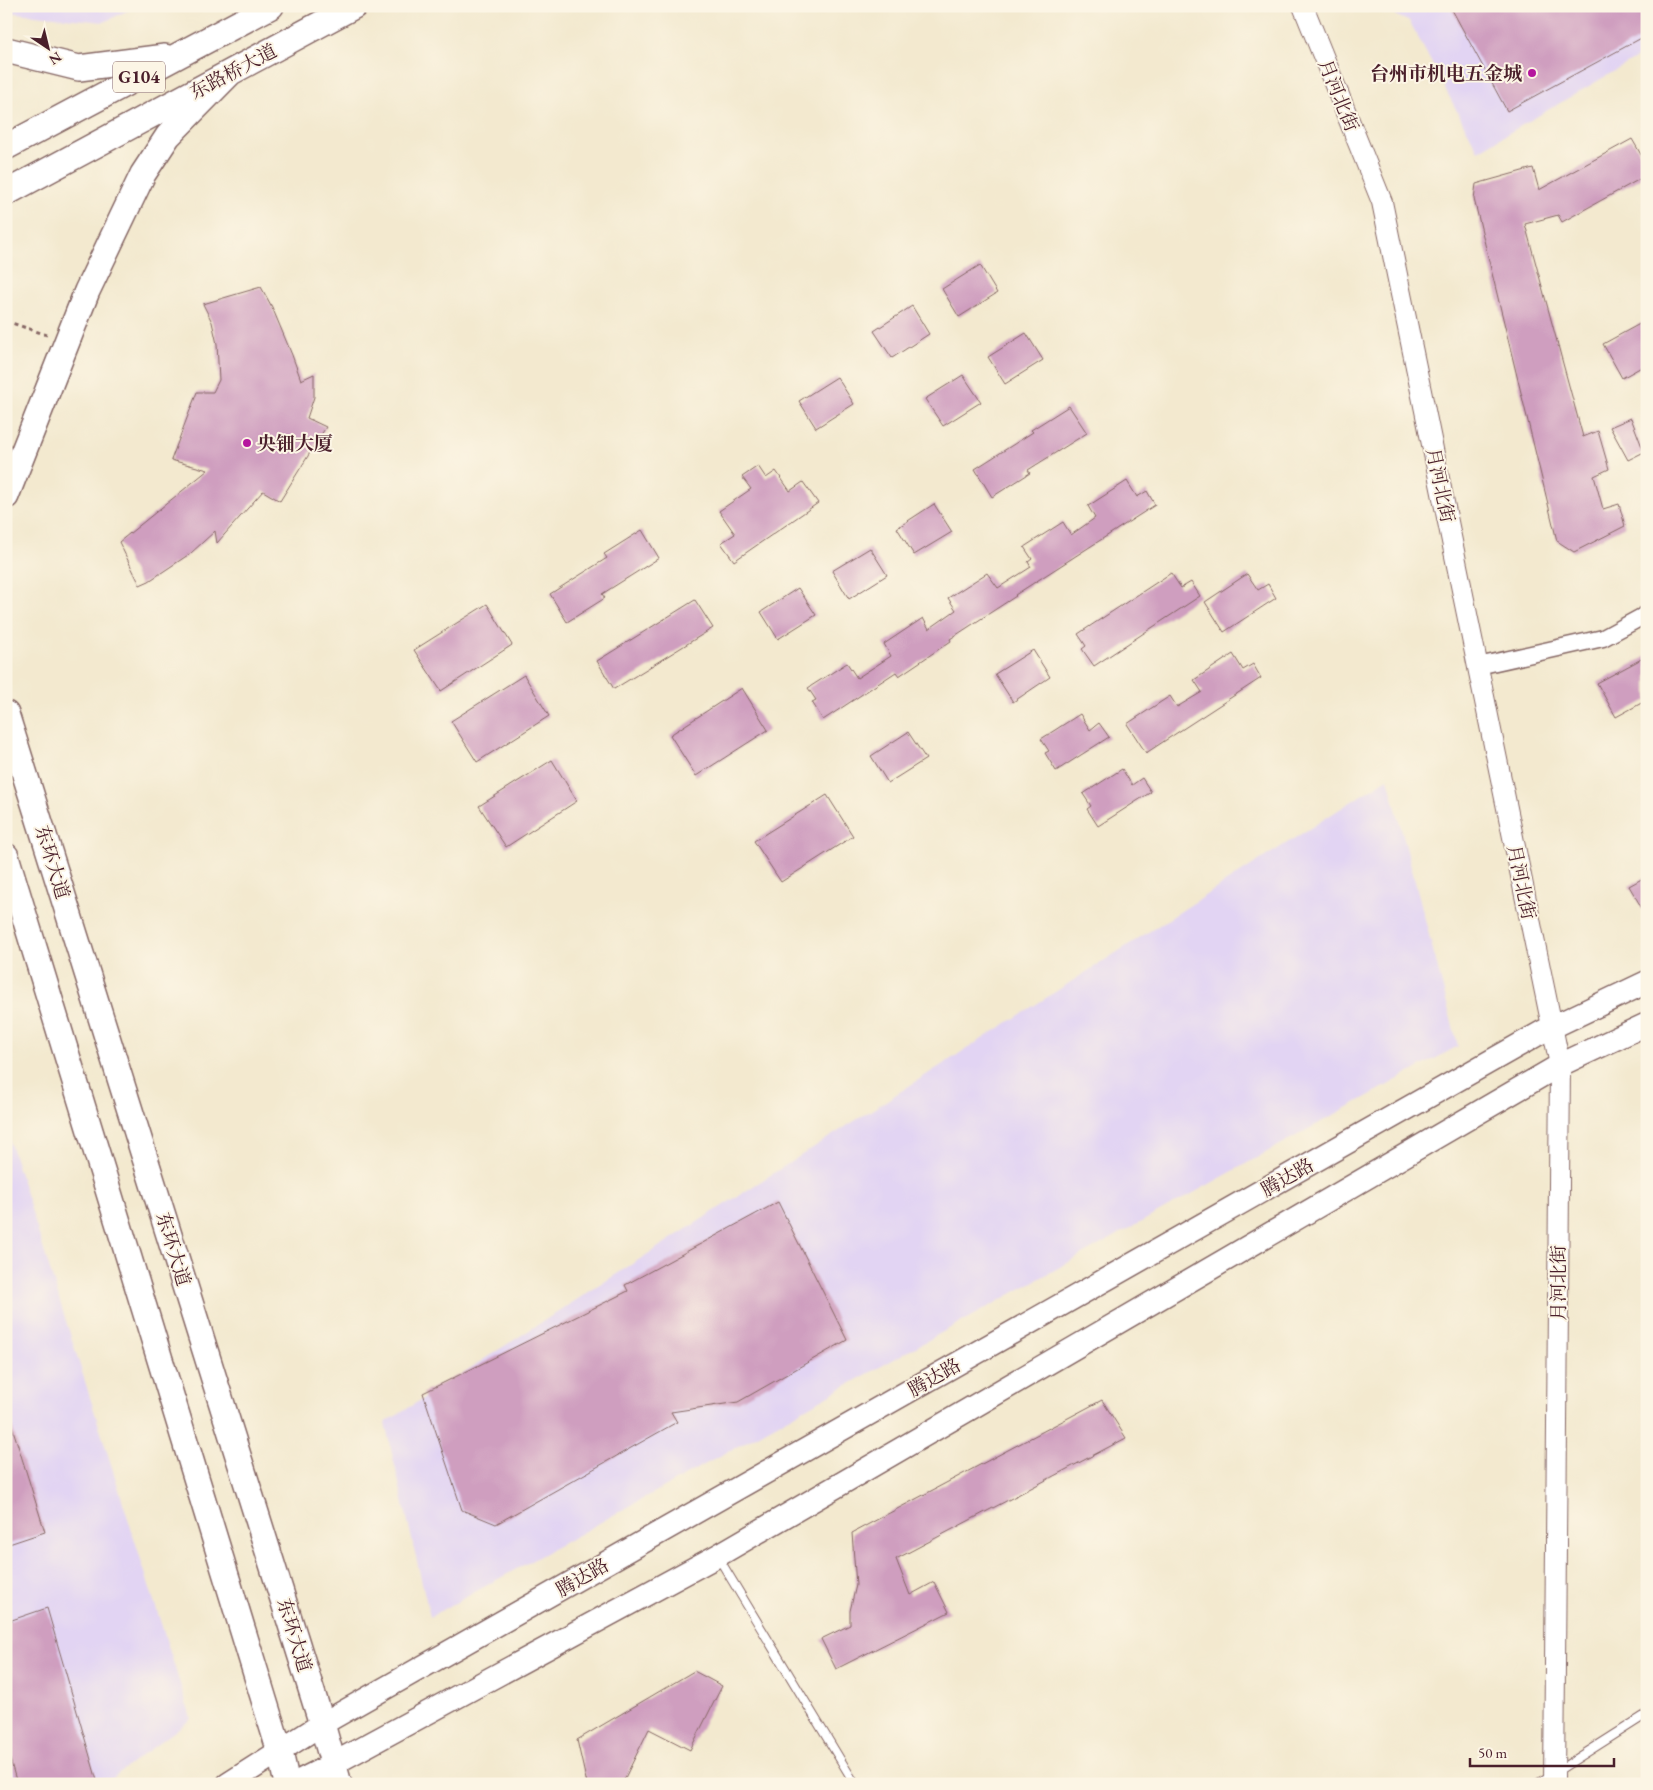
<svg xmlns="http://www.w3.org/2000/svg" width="1653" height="1790" font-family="'EB Garamond','Noto Serif SC',serif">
  <rect width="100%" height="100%" fill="#fcf5e5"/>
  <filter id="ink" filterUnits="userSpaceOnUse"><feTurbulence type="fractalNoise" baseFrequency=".02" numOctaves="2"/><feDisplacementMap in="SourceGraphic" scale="10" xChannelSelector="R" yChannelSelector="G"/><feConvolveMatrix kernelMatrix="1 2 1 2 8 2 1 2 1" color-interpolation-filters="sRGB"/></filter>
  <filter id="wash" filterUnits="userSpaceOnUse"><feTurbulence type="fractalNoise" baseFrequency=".0096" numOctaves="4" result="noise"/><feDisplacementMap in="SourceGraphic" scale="20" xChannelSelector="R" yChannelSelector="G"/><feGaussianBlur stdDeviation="1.12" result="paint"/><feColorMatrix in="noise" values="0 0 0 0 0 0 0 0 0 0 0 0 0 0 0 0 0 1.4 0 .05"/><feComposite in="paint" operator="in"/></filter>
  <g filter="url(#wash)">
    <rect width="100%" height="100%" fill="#f3e9cf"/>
    <path fill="#e2d4f3" d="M6 6H137L104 22 6 12Z
      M1375 6H1647V52L1478 151 1410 22Z
      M1388 778 1458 1046 430 1617 385 1423Z
      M6 1130 191 1719 104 1784H6Z"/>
    <g id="blocks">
      <path fill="#cf9ebf" d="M1450 6H1647V35L1507 111Z
        M1632 139 1647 165V175L1562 222 1558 215 1525 224 1583 437 1598 431 1609 469 1594 476 1603 509 1619 504 1625 526 1574 552 1557 541 1474 199 1476 184 1533 168 1539 190Z
        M980 265 997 293 959 317 942 289Z
        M261 287 272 307 292 355 301 380 314 374V397L307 418 326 427 280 501 263 491 217 543 215 531 191 553 149 581 140 585 119 542 208 470 171 460 197 392H213L219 380 217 344 212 322 203 304Z
        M912 306 929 334 892 358 874 331Z
        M1647 320V364L1622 378 1603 344Z
        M1026 333 1043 360 1005 384 988 357Z
        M963 375 981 402 943 426 925 399Z
        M837 377 854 404 816 428 799 401Z
        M1069 406 1087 433 1028 470 1030 473 992 497 975 469 1033 432 1031 430Z
        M1631 418 1644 452 1628 460 1610 427Z
        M758 466 766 478 776 471 790 491 803 482 818 503 734 561 721 543 735 534 719 511 751 489 742 477Z
        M1127 481 1137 497 1147 491 1155 505 1015 595 1016 596 950 639 951 641 899 676 896 672 823 720 812 702 816 700 808 688 847 663 857 678 891 656 884 644 923 618 929 629 956 610 948 598 987 573 998 588 1031 567 1028 562 1032 559 1024 547 1063 522 1071 535 1095 518 1088 506Z
        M934 504 952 532 914 555 897 528Z
        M642 530 659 558 602 594 605 598 567 622 550 594 607 558 604 554Z
        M870 548 887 575 849 599 832 571Z
        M1171 573 1181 588 1191 582 1200 596 1094 666 1082 649 1086 646 1078 634Z
        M1247 574 1258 590 1268 584 1276 598 1224 632 1205 602Z
        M798 588 816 615 778 639 761 612Z
        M695 600 713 628 614 689 597 661Z
        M487 604 512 645 441 691 414 650Z
        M1033 650 1050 677 1013 702 995 674Z
        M1233 654 1243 670 1253 664 1261 678 1146 753 1127 724 1170 696 1177 707 1202 692 1194 680Z
        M1647 656V700L1616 717 1597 683Z
        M524 675 549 716 477 762 451 721Z
        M742 688 768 730 696 776 670 735Z
        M1080 714 1090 730 1099 723 1109 737 1056 771 1045 753 1049 751 1041 739Z
        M908 732 926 759 888 783 871 756Z
        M552 760 577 801 506 847 479 806Z
        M1122 769 1132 785 1142 778 1151 792 1098 826 1087 809 1091 806 1083 794Z
        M827 795 853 836 781 882 754 841Z
        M1647 876V917L1629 886Z
        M778 1202 847 1340 738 1402 671 1412 677 1422 496 1524 462 1510 423 1393 628 1291 625 1285Z
        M1102 1400 1126 1438 896 1559 910 1595 934 1582 949 1612 836 1669 821 1639 850 1625V1611L856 1585 852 1533Z
        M10 1420 45 1532 6 1545V1421Z
        M47 1608 98 1784H17L6 1745V1622Z
        M694 1671 722 1686 690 1750 649 1729 622 1784H587L577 1740Z"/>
    </g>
  </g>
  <g filter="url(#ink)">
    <use href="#blocks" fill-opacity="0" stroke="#856664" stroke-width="1"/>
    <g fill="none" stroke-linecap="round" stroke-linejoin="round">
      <g stroke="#856664" stroke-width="10">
        <path id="service" d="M718 1557 855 1784
          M1537 1784 1647 1714"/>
      </g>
      <g stroke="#856664" stroke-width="19">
        <path id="minor" d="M1478 666 1603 638 1647 614"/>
      </g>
      <g stroke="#856664" stroke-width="22">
        <path id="tertiary" d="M1303 6 1382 202 1560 1065 1554 1784"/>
      </g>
      <g stroke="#856664" stroke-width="25">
        <path id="secondary" d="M228 1784 322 1724 1542 1032 1647 982
          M293 1784 333 1764 717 1556 1560 1065 1647 1024"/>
      </g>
      <g stroke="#856664" stroke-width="28">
        <path id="primary" d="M6 50 79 68 165 57
          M6 147 271 6
          M6 193 354 6
          M6 496 87 291 143 174 168 136 229 74
          M6 714 322 1724 339 1784
          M6 856 280 1752 287 1784"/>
      </g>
      <path stroke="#856664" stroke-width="3" stroke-dasharray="4 4" stroke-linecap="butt" d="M6 321 47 335"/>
      <use href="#service" stroke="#fff" stroke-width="8"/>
      <use href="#minor" stroke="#fff" stroke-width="16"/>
      <use href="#tertiary" stroke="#fff" stroke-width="20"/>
      <use href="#secondary" stroke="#fff" stroke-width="22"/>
      <use href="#primary" stroke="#fff" stroke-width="25"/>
    </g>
  </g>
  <g fill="#b5179e" stroke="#fcf5e5" stroke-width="2">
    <circle cx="1532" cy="73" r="5"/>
    <circle cx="247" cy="443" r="5"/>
  </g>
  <g text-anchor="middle" stroke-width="4" stroke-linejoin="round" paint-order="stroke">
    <rect fill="#fcf5e5" stroke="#7f5f63" stroke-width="1" x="113" y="61.5" width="52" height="31" rx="4"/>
    <g font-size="18" font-weight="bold" fill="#4a1f2b">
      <text x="139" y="83">G104</text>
    </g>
    <g font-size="19" fill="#4a1f2b" stroke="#fcf5e5">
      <text transform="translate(233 71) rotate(-28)" y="7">东路桥大道</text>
      <text transform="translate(1339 95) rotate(68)" y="7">月河北街</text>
      <text transform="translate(1441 485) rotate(78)" y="7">月河北街</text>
      <text transform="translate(53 862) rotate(73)" y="7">东环大道</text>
      <text transform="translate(1522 882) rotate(78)" y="7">月河北街</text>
      <text transform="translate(1287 1177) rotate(-30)" y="7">腾达路</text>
      <text transform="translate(174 1249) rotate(73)" y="7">东环大道</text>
      <text transform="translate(1558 1283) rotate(-90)" y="7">月河北街</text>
      <text transform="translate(934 1377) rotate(-30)" y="7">腾达路</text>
      <text transform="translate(582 1577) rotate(-30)" y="7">腾达路</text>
      <text transform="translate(295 1635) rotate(73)" y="7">东环大道</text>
    </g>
    <g font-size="19" font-weight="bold" fill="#4a1f2b" stroke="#fcf5e5" text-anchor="end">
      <text x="1522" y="80">台州市机电五金城</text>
      <text x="257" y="450" text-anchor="start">央钿大厦</text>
    </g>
  </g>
  <rect width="1653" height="1790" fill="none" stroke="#fcf5e5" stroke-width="25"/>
  <g transform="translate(48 48) rotate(145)" stroke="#fcf5e5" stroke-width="4" paint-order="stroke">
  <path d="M0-4L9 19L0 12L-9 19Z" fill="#4a1f2b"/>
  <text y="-8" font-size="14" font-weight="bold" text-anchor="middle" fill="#4a1f2b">N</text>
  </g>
  <path d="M1470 1758v8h144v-8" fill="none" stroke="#4a1f2b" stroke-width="2.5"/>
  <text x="1478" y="1758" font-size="15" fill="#4a1f2b" stroke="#fcf5e5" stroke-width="4" paint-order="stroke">50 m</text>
</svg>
